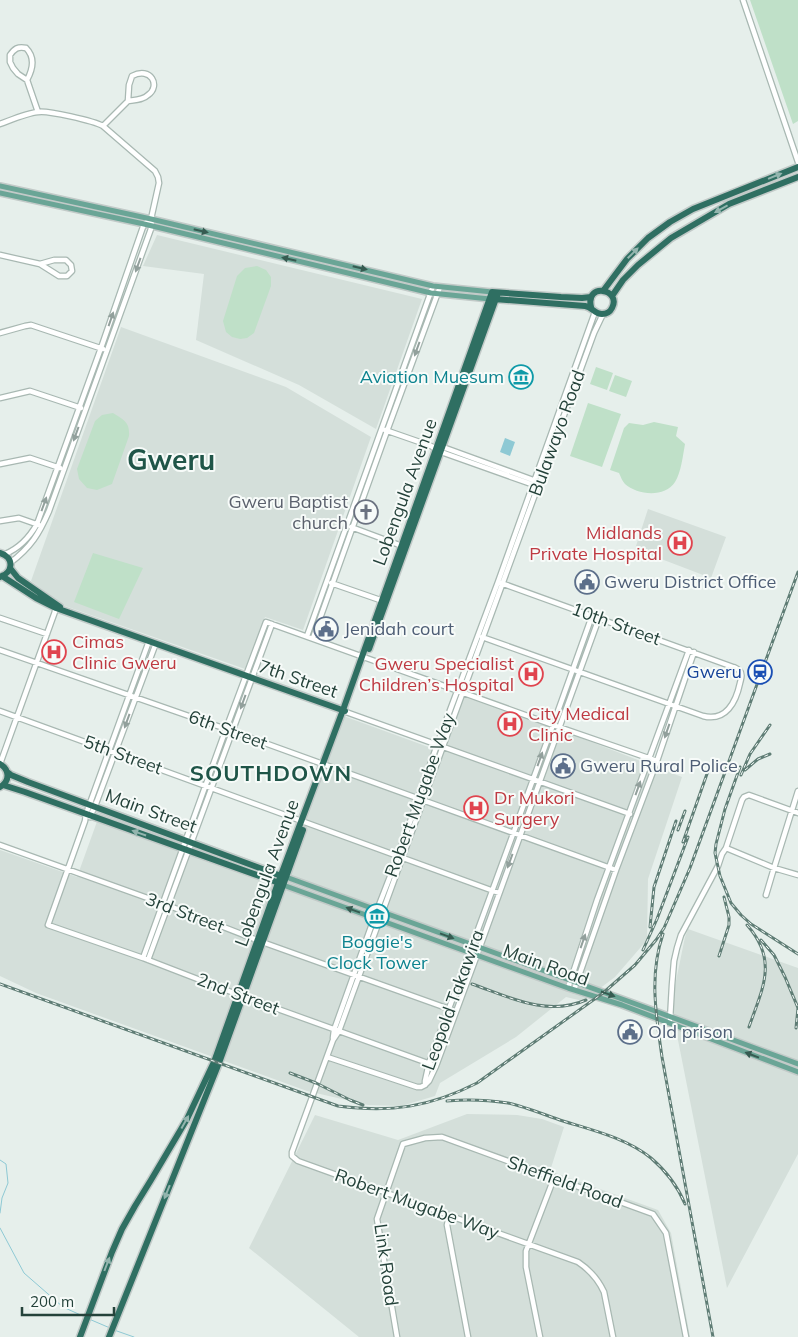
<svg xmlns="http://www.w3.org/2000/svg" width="798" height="1337" font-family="Mulish,sans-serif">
  <rect width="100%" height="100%" fill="#e6efeb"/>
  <path fill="#d4dfda" d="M157 235 422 299 376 429 299 385 196 340 204 274 143 266Z
    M121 327 286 387 371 437 303 630 265 617 245 669 65 606 31 581Z
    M648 509 726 537 711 578 635 549Z
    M457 690 682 777 648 879 647 940 615 977 583 1001 566 997 516 1037 440 1083 435 1096 401 1106 368 1105 307 1091 36 993 0 976V850L77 877 103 805 281 871 338 714 434 749Z
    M688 929 798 968V1154L727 1288 677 1035 670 1010 685 937Z
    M467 1114 517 1115 542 1119 564 1127 550 1171 658 1210 671 1233 690 1337H359L249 1248 315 1115 398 1140Z"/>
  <path fill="#bfe0c8" d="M750 0H798V121L793 124Z
    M257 266 266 270 271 277V286L254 333 247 338 240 339 232 337 226 332 223 321 237 276 245 268Z
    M596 367 613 373 607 390 590 384Z
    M615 375 632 381 626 397 609 391Z
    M588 403 621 414 602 467 570 456Z
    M113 413C124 420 130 422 129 436L112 484 97 490 87 488 79 479 77 469 95 421 102 415Z
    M654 422 678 427 676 436 685 444C683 455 681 473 675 482 665 498 637 495 625 484 622 481 621 477 619 473L610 470 624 428 629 423 643 425Z
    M93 553 143 568 119 619 74 602Z"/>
  <path fill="#8ec9d4" d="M505 438 515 442 510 456 500 452Z"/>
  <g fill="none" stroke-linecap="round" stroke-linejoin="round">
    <path stroke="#8ec9d4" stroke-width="1" d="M0 1160 6 1164 8 1183 2 1198 0 1213
      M0 1228 24 1273 63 1307 85 1317
      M89 1319 110 1328
      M114 1330 134 1337"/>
    <g stroke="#a8b8b2" stroke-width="7">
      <path id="minor" d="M743 0 798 162
        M27 80C33 69 35 57 26 48 18 46 14 49 10 55V62L13 68 18 74 27 80 38 112
        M0 124C11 120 27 113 38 112 47 110 94 121 103 126L155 171 158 177 159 183 151 219 152 226 49 511C39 534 31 547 10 563
        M103 126 128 101 129 85 132 76C151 66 161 86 148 95 143 100 135 100 128 101
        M0 255 40 264 59 276H67L72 271 71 265 66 260H54L40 264
        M603 314 594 333 339 1031 333 1040 292 1152V1156L298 1161 578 1262C590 1270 598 1279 604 1292L613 1337
        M0 333 25 326 31 325 103 349
        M0 398 30 391 81 408
        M385 430 431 446 441 452 534 485
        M440 446 536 481
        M0 464 30 458 60 468
        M0 521 19 518 39 525
        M351 527 402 546
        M5 554C20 548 29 538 37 524L101 348 144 224 151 219
        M331 583 383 601
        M0 618 47 634
        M307 636 433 286
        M482 637 703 716C726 722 736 702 740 683 741 679 743 674 740 671 739 670 735 667 733 667L501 583
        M313 638 387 431 440 287
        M149 641 86 814 85 821 48 925 143 958 239 995 436 1066
        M0 650 226 729 616 870
        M0 711 499 893
        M346 712 630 814
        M0 764 57 606
        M90 817 97 801 156 643
        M0 845 167 905 262 942 452 1010
        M726 848 774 868 798 875
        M766 895 774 868 798 791
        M143 958 226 729 266 622 553 725 657 761
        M148 960 272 624
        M568 988 597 900 689 650
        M574 990 616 870 657 761 694 652
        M670 1020 672 985 674 961 677 948 681 935 718 866 722 854 726 848 742 800 744 797 749 795 798 813
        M333 1038 334 1030 377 910 398 856 437 745 498 582 595 312
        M327 1057 417 1087H421L425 1085
        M425 1085 429 1081 436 1066 477 955 599 618
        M425 1085V1081L429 1063 553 725 592 616
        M449 1216 447 1225 468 1337
        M397 1337 377 1219 403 1144 425 1138 442 1137 653 1214 666 1233 686 1337
        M540 1337 526 1267V1251L554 1178"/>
    </g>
    <g stroke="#c2cac8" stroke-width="8">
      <path id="major" d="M0 186 151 219 433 286 492 292
        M0 193 144 224 431 293 490 299
        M286 877 655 1011 798 1064
        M283 885 568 988 622 1005 798 1072"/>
    </g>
    <g stroke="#c2cac8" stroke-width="9">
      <path id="highway" d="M603 291 627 259 648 238 670 222 693 209 798 167
        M612 296 623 280 638 265 671 238 729 204 798 177
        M494 299 585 306C592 307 595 314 602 314 606 314 610 312 612 308 622 289 585 282 591 307
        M0 553C14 557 14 572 0 577
        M10 568 18 578 60 607
        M2 576 36 598 56 608 345 711
        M369 649 498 293
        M0 764C10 770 10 781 0 787
        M7 772 11 775 28 782 284 877
        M3 785 25 792 282 884
        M80 1337 112 1252 122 1229 135 1206 151 1180 187 1119 214 1062 278 883 343 710 492 292 561 297 582 298 591 297
        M109 1337 219 1063 303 830"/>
    </g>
    <use href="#minor" stroke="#fff" stroke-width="4.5"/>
    <use href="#major" stroke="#6aa596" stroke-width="5"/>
    <use href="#highway" stroke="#2f6f62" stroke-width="6"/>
    <g stroke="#5f7d75" stroke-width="3">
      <path id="rail" d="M740 767 725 809 716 844 715 853 720 876 731 903 741 915 751 924 798 954
        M745 770 758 759 770 754
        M741 775 750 754 770 725
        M678 830 685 811
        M683 842 708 771
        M747 925C779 961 762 989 749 1027
        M650 927 654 887 676 821
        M663 934C649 975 656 1015 662 1057L713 1337
        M761 940 774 955 785 977 798 1008 796 1028
        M643 950 657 919 688 837
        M719 956 729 925V917L724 897
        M0 984 338 1106C391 1113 430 1107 477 1083L603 993 635 965 656 940 664 928 690 868 798 572
        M472 984C509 997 547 1017 586 1000
        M290 1073 316 1083 350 1100 363 1105
        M447 1101C467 1099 488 1100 508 1103 526 1107 545 1115 563 1121 592 1130 626 1138 651 1158 665 1170 678 1187 685 1204"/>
    </g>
    <use href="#rail" stroke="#f7fbf9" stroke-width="1" stroke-dasharray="4" stroke-linecap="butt"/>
  </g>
  <defs><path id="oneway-solid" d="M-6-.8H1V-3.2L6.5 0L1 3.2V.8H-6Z" transform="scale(1.25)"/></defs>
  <g fill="#93b5ae">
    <use href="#oneway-solid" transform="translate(775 176) rotate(-22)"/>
    <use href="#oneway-solid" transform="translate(721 209) rotate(151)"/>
    <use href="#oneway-solid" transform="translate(633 253) rotate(-45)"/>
    <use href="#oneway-solid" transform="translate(139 833) rotate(-161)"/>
    <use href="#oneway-solid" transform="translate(185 1122) rotate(-61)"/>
    <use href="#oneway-solid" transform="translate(167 1192) rotate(112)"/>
    <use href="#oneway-solid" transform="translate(107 1264) rotate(-69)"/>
  </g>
  <g fill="#365b51">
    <use href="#oneway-solid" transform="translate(201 231) rotate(13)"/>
    <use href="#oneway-solid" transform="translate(289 259) rotate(-167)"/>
    <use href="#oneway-solid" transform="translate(360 268) rotate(13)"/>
    <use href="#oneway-solid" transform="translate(353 910) rotate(-160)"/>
    <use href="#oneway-solid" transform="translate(447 936) rotate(20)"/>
    <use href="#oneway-solid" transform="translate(608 994) rotate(19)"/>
    <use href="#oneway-solid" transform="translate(752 1055) rotate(-159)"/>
  </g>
  <g fill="#92a09c">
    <use href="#oneway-solid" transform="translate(138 265) rotate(110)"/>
    <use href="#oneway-solid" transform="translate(111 319) rotate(-71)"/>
    <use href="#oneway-solid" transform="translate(417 349) rotate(110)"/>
    <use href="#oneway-solid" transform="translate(76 434) rotate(110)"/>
    <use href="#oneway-solid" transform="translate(44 504) rotate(-70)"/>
    <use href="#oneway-solid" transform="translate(243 702) rotate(110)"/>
    <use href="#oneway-solid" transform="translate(127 721) rotate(110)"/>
    <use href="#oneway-solid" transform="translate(667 731) rotate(109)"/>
    <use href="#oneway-solid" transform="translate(540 759) rotate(-70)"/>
    <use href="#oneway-solid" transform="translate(638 788) rotate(-70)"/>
    <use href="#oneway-solid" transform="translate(510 861) rotate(110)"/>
    <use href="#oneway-solid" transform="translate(583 941) rotate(-71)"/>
  </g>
  <defs>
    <g id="museum-ring" transform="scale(1.25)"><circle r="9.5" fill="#f7fbf9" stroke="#0f9aa8" stroke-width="1.5"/><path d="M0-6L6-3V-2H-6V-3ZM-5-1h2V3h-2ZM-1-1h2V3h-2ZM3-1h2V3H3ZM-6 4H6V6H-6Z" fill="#0f9aa8"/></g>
    <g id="church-ring" transform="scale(1.25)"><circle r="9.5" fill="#f7fbf9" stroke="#6b7280" stroke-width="1.5"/><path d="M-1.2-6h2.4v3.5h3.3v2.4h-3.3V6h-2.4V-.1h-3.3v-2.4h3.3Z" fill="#6b7280"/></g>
    <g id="hospital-ring" transform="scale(1.25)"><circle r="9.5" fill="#f7fbf9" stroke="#e0444e" stroke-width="1.5"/><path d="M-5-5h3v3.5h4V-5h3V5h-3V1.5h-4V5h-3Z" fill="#e0444e"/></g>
    <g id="civic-ring" transform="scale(1.25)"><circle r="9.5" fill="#f7fbf9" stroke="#5c6f8a" stroke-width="1.5"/><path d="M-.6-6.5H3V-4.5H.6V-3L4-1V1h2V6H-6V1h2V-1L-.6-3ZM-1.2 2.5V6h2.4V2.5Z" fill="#5c6f8a"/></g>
    <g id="station-ring" transform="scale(1.25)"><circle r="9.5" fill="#f7fbf9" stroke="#1a4fb4" stroke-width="1.5"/><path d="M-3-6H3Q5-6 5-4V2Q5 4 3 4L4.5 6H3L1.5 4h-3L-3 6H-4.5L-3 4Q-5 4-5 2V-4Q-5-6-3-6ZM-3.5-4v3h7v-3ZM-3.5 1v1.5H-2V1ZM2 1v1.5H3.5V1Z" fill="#1a4fb4"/></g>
  </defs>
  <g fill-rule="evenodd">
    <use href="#museum-ring" x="521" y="377"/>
    <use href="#church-ring" x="366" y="512"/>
    <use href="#hospital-ring" x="680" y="543"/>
    <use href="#civic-ring" x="587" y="582"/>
    <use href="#civic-ring" x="326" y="629"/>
    <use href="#hospital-ring" x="54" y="652"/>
    <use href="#station-ring" x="760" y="672"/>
    <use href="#hospital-ring" x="531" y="674"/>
    <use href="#hospital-ring" x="510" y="724"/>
    <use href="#civic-ring" x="563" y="766"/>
    <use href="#hospital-ring" x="476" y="808"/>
    <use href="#museum-ring" x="377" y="916"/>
    <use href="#civic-ring" x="630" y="1032"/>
  </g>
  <g text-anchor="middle" stroke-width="4" stroke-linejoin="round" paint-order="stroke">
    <g font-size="18" fill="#0d838f" stroke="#f7fbf9" text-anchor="end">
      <text x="504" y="383">Aviation Muesum</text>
      <text x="377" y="948" text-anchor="middle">Boggie's<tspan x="377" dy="21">Clock Tower</tspan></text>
    </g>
    <g font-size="18" fill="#24423a" stroke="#f7fbf9">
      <text transform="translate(557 433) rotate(-70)" y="6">Bulawayo Road</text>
      <text transform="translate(405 492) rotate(-70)" y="6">Lobengula Avenue</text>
      <text transform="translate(616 624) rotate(20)" y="6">10th Street</text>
      <text transform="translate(298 679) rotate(19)" y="6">7th Street</text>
      <text transform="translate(228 730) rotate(20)" y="6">6th Street</text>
      <text transform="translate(123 755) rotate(20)" y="6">5th Street</text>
      <text transform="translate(420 795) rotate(-70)" y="6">Robert Mugabe Way</text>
      <text transform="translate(151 811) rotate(20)" y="6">Main Street</text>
      <text transform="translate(267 873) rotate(-70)" y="6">Lobengula Avenue</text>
      <text transform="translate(185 913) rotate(21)" y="6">3rd Street</text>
      <text transform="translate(546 965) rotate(20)" y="6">Main Road</text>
      <text transform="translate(238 994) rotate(21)" y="6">2nd Street</text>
      <text transform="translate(453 1000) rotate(-70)" y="6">Leopold Takawira</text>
      <text transform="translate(565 1182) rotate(20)" y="6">Sheffield Road</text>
      <text transform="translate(417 1204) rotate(20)" y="6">Robert Mugabe Way</text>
      <text transform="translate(386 1265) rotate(82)" y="6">Link Road</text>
    </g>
    <g font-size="18" fill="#5b616d" stroke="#f7fbf9" text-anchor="end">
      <text x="348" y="508">Gweru Baptist<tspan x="348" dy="21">church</tspan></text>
    </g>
    <g font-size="18" fill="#be3a42" stroke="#f7fbf9" text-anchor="start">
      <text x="662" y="539" text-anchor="end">Midlands<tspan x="662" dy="21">Private Hospital</tspan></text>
      <text x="72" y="648">Cimas<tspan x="72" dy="21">Clinic Gweru</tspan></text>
      <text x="514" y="670" text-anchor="end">Gweru Specialist<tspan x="514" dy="21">Children’s Hospital</tspan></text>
      <text x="528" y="720">City Medical<tspan x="528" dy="21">Clinic</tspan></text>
      <text x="494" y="804">Dr Mukori<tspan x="494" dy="21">Surgery</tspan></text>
    </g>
    <g font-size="18" fill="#4e5e75" stroke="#f7fbf9" text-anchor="start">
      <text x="604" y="588">Gweru District Office</text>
      <text x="344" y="635">Jenidah court</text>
      <text x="580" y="772">Gweru Rural Police</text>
      <text x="648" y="1038">Old prison</text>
    </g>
    <g font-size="18" fill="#164399" stroke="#f7fbf9" text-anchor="end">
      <text x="742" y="678">Gweru</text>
    </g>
    <g font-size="22" font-weight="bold" letter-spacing="1" fill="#1f5548" stroke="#f7fbf9">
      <text x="271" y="781">SOUTHDOWN</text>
    </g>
    <g font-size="28" font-weight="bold" fill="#1f5548" stroke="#f7fbf9">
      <text x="171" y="470">Gweru</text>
    </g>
  </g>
  <path d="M22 1307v8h92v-8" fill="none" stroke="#24423a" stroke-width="2.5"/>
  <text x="30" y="1307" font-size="15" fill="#24423a" stroke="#f7fbf9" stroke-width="4" paint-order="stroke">200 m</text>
</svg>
